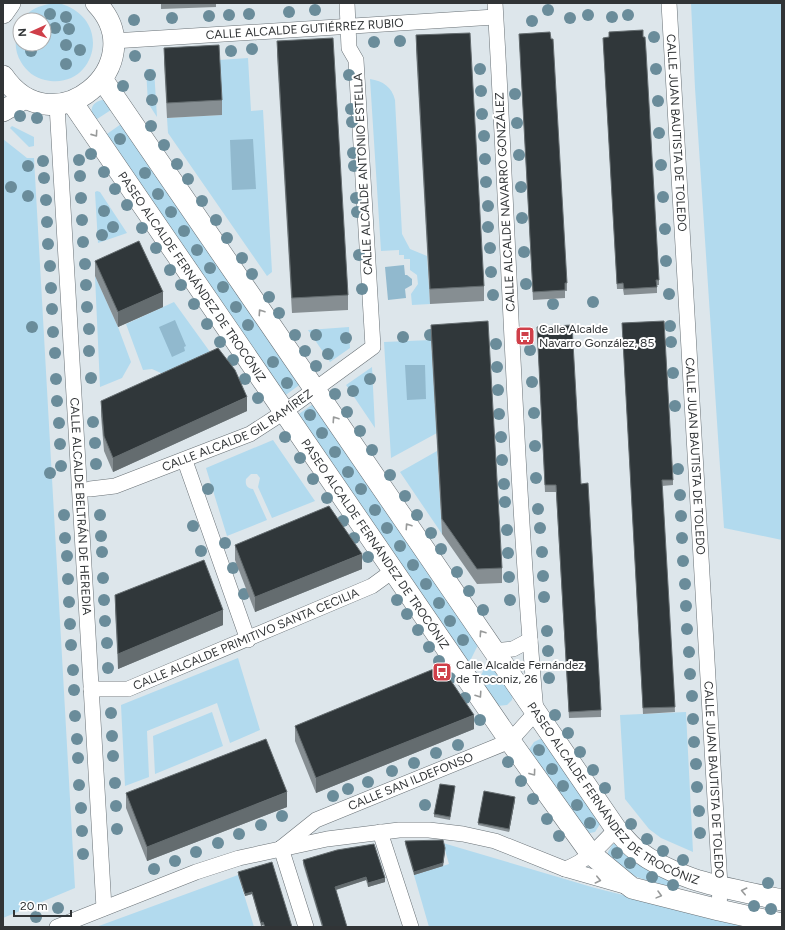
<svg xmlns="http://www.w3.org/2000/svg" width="785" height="930" font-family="Figtree,sans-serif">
  <rect width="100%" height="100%" fill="#dde6eb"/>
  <path fill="#b2daee" d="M58 3C116 18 95 92 45 80 35 78 26 71 21 62 14 51 14 36 20 24V44H44V20H23C30 7 45 4 58 3Z
    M691 3H782V540L724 528 695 88Z
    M248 58 251 111 263 110 272 272 267 276 168 133 167 118 222 115 219 60Z
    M146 69H154L157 117 148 103Z
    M370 79C383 81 392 87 395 100L402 234 410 249 427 256 430 304 412 305 411 294 418 284 417 275 410 270V259H404V255H399V250L381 251Z
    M102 100 107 101 114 108 94 121C90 111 90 103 102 100Z
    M124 122 302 383 283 397 104 136Z
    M12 126 34 137V146L29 147 10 128Z
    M3 139 27 158H34L75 888 3 918Z
    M97 191 100 192 127 233 98 243 95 192Z
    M95 276 118 327 131 362 122 378 100 387Z
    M174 302 218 363 163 374 152 369 143 370 126 324Z
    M349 327 350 348 330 362 308 330Z
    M431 340 437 433 391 458 384 342Z
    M372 367 375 428 346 385Z
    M316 402 480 641 467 667 296 416Z
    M273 440 315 501 272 518 258 487 260 478 257 474H251L246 479C245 485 247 488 253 489L267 520 227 536 206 468Z
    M437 451 442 534 400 472Z
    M490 656 513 694 512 700 507 705 497 706 478 682Z
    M238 658 260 730 230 743 217 703 147 731 149 777 125 786 121 705Z
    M212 712 223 746 155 774 153 736Z
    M686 712 693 852 661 838 649 829 625 799 620 715Z
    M540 739 546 740 600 824 595 832 585 834 528 751 534 742Z
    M443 843 595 888 752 927H429L414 875 449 864Z
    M613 844H616L680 885 677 891 634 876 608 856V852Z
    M238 875 254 927H96Z"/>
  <path fill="#91b9ce" d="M253 139 256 189 232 190 230 140Z
    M404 265 405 275H407L412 279V285L405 289 406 298 388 300 385 267Z
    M175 320 186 346 184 347 185 351 172 357 159 327Z
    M405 365H425L426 399 407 400Z"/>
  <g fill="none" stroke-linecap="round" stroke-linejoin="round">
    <g stroke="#697176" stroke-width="16">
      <g id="street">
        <path id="s1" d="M669 3 720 886 719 910"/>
        <path id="s2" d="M113 41 495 17"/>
        <path id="s3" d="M57 105 104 908"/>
        <path d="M185 461 248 640"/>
        <path id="s4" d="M90 489 115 486 250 434 284 412 373 347 356 60 349 48 347 3"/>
        <path d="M494 651 513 649 530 640"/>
        <path id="s5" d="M91 689H128L372 586 394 570"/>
        <path d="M380 832 411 927"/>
        <path id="s6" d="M281 848 316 820 510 741 536 712C515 476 509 239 495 3"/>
        <path d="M281 848 306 927"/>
        <path d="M565 869C586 862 601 845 616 829"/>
        <path d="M57 927 196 872 239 858 327 839 399 830H429L463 834 495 841 565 869 628 887"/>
      </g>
    </g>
    <g stroke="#697176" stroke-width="22">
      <g id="secondary">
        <path d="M3 13 10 3"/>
        <path d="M3 76C53 150 155 64 96 3"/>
        <path id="s7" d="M102 79 616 829C622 835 628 844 635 849 679 883 730 888 782 900"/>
        <path id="s8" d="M72 102 510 741 591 854 632 888 719 910 782 924"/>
        <path d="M3 111 25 98"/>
      </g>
    </g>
    <use href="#street" stroke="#fff" stroke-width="15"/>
    <use href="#secondary" stroke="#fff" stroke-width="21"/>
  </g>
  <g fill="#6a8c9a">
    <circle cx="315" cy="10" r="6"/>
    <circle cx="548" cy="10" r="6"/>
    <circle cx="289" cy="12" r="6"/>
    <circle cx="50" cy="14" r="6"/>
    <circle cx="249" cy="14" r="6"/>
    <circle cx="229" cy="15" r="6"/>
    <circle cx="588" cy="15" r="6"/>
    <circle cx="628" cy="15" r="6"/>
    <circle cx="209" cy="16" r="6"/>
    <circle cx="66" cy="17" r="6"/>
    <circle cx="612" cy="17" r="6"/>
    <circle cx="172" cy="18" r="6"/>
    <circle cx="570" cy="18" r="6"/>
    <circle cx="134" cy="20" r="6"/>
    <circle cx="532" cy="21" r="6"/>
    <circle cx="55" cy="28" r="6"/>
    <circle cx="69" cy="29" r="6"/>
    <circle cx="654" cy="37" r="6"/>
    <circle cx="400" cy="41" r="6"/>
    <circle cx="374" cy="42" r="6"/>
    <circle cx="66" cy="45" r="6"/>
    <circle cx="252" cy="49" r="6"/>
    <circle cx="80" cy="50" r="6"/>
    <circle cx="31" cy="51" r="6"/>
    <circle cx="231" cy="51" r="6"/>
    <circle cx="135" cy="56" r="6"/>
    <circle cx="66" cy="64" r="6"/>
    <circle cx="480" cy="69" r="6"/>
    <circle cx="656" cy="69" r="6"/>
    <circle cx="150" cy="75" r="6"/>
    <circle cx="349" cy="75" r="6"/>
    <circle cx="123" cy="86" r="6"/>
    <circle cx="481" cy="91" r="6"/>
    <circle cx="515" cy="94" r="6"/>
    <circle cx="152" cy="100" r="6"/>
    <circle cx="658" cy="101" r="6"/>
    <circle cx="351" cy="109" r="6"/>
    <circle cx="482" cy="114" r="6"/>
    <circle cx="20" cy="116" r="6"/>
    <circle cx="37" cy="118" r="6"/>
    <circle cx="352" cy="122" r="6"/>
    <circle cx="517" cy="123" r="6"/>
    <circle cx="151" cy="126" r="6"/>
    <circle cx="659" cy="133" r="6"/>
    <circle cx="484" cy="136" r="6"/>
    <circle cx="120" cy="139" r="6"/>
    <circle cx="164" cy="145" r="6"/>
    <circle cx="353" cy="153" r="6"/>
    <circle cx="91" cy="154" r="6"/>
    <circle cx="519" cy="155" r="6"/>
    <circle cx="485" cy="159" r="6"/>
    <circle cx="79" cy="160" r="6"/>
    <circle cx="43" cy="161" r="6"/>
    <circle cx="177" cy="164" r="6"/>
    <circle cx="661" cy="165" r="6"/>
    <circle cx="28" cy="166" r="6"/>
    <circle cx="354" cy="166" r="6"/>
    <circle cx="104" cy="172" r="6"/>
    <circle cx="145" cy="173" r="6"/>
    <circle cx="80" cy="176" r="6"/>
    <circle cx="44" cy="178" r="6"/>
    <circle cx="188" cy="179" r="6"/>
    <circle cx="486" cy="182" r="6"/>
    <circle cx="11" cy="187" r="6"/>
    <circle cx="521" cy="187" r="6"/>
    <circle cx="115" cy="189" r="6"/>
    <circle cx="158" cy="194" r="6"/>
    <circle cx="28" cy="196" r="6"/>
    <circle cx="663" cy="197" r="6"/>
    <circle cx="81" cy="198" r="6"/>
    <circle cx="356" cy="198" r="6"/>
    <circle cx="46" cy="200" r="6"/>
    <circle cx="202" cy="201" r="6"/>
    <circle cx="127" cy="205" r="6"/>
    <circle cx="488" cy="206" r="6"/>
    <circle cx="104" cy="211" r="6"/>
    <circle cx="171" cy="212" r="6"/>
    <circle cx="357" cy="212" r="6"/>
    <circle cx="522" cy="218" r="6"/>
    <circle cx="82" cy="220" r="6"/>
    <circle cx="216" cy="220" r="6"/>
    <circle cx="47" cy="222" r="6"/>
    <circle cx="113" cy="227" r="6"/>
    <circle cx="488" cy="227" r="6"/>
    <circle cx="142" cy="228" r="6"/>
    <circle cx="665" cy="229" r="6"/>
    <circle cx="184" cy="231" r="6"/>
    <circle cx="102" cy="235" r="6"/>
    <circle cx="227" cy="238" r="6"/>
    <circle cx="83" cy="242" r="6"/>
    <circle cx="48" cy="244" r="6"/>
    <circle cx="156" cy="248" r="6"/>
    <circle cx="490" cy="248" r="6"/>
    <circle cx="197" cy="250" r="6"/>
    <circle cx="524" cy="252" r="6"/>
    <circle cx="359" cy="255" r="6"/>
    <circle cx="242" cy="258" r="6"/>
    <circle cx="666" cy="261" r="6"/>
    <circle cx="85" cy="264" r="6"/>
    <circle cx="50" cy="266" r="6"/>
    <circle cx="210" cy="268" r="6"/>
    <circle cx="170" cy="270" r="6"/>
    <circle cx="491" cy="272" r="6"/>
    <circle cx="252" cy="274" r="6"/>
    <circle cx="526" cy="284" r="6"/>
    <circle cx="86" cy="285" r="6"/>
    <circle cx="181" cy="285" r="6"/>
    <circle cx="223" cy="287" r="6"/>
    <circle cx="51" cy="288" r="6"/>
    <circle cx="362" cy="289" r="6"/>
    <circle cx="669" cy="294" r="6"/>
    <circle cx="493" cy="295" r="6"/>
    <circle cx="269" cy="297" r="6"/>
    <circle cx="593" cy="302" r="6"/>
    <circle cx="194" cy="304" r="6"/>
    <circle cx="553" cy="304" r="6"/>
    <circle cx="87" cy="307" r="6"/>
    <circle cx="236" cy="307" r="6"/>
    <circle cx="52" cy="309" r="6"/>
    <circle cx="279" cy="313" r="6"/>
    <circle cx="207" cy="324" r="6"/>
    <circle cx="248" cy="325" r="6"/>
    <circle cx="670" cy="326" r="6"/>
    <circle cx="32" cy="327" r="6"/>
    <circle cx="89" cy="329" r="6"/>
    <circle cx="53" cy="332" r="6"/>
    <circle cx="295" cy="335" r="6"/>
    <circle cx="316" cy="335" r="6"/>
    <circle cx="430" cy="335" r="6"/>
    <circle cx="403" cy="337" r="6"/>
    <circle cx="346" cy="338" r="6"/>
    <circle cx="220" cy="342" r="6"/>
    <circle cx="671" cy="342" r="6"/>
    <circle cx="496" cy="344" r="6"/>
    <circle cx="530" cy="350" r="6"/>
    <circle cx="89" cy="351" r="6"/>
    <circle cx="305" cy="351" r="6"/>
    <circle cx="55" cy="353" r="6"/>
    <circle cx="328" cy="354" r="6"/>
    <circle cx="233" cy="360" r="6"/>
    <circle cx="273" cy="362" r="6"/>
    <circle cx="316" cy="366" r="6"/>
    <circle cx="497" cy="367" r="6"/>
    <circle cx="673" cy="373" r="6"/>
    <circle cx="91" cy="378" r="6"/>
    <circle cx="56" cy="379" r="6"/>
    <circle cx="245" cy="379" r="6"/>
    <circle cx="370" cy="379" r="6"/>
    <circle cx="532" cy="382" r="6"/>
    <circle cx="287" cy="383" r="6"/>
    <circle cx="498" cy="390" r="6"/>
    <circle cx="353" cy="391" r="6"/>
    <circle cx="335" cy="394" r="6"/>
    <circle cx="258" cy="398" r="6"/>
    <circle cx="57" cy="401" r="6"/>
    <circle cx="675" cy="406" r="6"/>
    <circle cx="347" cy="412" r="6"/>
    <circle cx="534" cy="413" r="6"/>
    <circle cx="499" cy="414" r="6"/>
    <circle cx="310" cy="415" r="6"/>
    <circle cx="93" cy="422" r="6"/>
    <circle cx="59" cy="423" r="6"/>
    <circle cx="360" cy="431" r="6"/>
    <circle cx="322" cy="433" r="6"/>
    <circle cx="285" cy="437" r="6"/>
    <circle cx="501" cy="437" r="6"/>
    <circle cx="95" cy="443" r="6"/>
    <circle cx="60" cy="444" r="6"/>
    <circle cx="535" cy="446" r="6"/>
    <circle cx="372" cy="450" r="6"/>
    <circle cx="335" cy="452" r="6"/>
    <circle cx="300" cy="458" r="6"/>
    <circle cx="502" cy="460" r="6"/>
    <circle cx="96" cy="464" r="6"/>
    <circle cx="61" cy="466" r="6"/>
    <circle cx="678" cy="469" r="6"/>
    <circle cx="348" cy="472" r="6"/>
    <circle cx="50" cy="473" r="6"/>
    <circle cx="390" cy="475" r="6"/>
    <circle cx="536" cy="478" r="6"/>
    <circle cx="313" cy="479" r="6"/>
    <circle cx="504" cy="484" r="6"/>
    <circle cx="208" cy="489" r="6"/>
    <circle cx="361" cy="489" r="6"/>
    <circle cx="680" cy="495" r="6"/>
    <circle cx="405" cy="496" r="6"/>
    <circle cx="327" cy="498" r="6"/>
    <circle cx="505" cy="502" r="6"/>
    <circle cx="538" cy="509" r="6"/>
    <circle cx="375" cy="510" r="6"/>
    <circle cx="64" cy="515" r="6"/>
    <circle cx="100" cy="515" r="6"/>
    <circle cx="417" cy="515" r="6"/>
    <circle cx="681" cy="516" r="6"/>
    <circle cx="343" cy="521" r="6"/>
    <circle cx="193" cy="526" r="6"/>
    <circle cx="387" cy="528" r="6"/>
    <circle cx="540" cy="528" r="6"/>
    <circle cx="507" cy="530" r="6"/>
    <circle cx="431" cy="533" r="6"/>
    <circle cx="101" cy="536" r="6"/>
    <circle cx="65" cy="538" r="6"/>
    <circle cx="354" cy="538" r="6"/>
    <circle cx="682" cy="538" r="6"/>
    <circle cx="225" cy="543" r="6"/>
    <circle cx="400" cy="546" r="6"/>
    <circle cx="441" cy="549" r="6"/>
    <circle cx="201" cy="551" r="6"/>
    <circle cx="102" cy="552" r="6"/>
    <circle cx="542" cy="552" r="6"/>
    <circle cx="508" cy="553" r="6"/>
    <circle cx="67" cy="556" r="6"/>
    <circle cx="368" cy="557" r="6"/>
    <circle cx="683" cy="561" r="6"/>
    <circle cx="413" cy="565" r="6"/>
    <circle cx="233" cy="568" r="6"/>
    <circle cx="457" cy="572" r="6"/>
    <circle cx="543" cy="576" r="6"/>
    <circle cx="509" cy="577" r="6"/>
    <circle cx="103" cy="578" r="6"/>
    <circle cx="68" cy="579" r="6"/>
    <circle cx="426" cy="584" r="6"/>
    <circle cx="685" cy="584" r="6"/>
    <circle cx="469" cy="591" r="6"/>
    <circle cx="244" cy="594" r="6"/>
    <circle cx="544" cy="597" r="6"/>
    <circle cx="104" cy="600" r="6"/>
    <circle cx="397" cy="600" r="6"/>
    <circle cx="510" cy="600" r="6"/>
    <circle cx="69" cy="602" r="6"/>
    <circle cx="439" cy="603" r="6"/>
    <circle cx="686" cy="606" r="6"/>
    <circle cx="483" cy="610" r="6"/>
    <circle cx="407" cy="614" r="6"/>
    <circle cx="105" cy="621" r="6"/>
    <circle cx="450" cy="621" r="6"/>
    <circle cx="70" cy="624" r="6"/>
    <circle cx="687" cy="629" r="6"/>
    <circle cx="418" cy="630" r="6"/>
    <circle cx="547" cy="631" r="6"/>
    <circle cx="463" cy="640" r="6"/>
    <circle cx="107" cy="643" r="6"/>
    <circle cx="71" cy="645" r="6"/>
    <circle cx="429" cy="647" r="6"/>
    <circle cx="548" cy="651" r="6"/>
    <circle cx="689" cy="652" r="6"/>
    <circle cx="439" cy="661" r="6"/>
    <circle cx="108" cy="668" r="6"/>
    <circle cx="73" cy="670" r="6"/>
    <circle cx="690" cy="674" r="6"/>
    <circle cx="450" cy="678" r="6"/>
    <circle cx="549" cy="678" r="6"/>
    <circle cx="74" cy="690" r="6"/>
    <circle cx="692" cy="696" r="6"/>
    <circle cx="465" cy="698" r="6"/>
    <circle cx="111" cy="713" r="6"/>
    <circle cx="555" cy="715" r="6"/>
    <circle cx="75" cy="716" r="6"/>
    <circle cx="693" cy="719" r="6"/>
    <circle cx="480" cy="720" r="6"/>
    <circle cx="568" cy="733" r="6"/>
    <circle cx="112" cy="736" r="6"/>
    <circle cx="77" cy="739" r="6"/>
    <circle cx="694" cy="742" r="6"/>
    <circle cx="458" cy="745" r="6"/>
    <circle cx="539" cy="750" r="6"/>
    <circle cx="580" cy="752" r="6"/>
    <circle cx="436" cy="753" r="6"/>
    <circle cx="113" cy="756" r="6"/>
    <circle cx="78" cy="758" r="6"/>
    <circle cx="508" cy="762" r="6"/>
    <circle cx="414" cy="763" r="6"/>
    <circle cx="696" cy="764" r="6"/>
    <circle cx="552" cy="769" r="6"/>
    <circle cx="593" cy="770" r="6"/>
    <circle cx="392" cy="771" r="6"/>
    <circle cx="521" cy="781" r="6"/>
    <circle cx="368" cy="782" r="6"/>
    <circle cx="115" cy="783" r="6"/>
    <circle cx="79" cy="785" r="6"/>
    <circle cx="563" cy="786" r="6"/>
    <circle cx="697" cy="787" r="6"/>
    <circle cx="605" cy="788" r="6"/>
    <circle cx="348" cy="789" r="6"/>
    <circle cx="333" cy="796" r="6"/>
    <circle cx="533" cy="799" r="6"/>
    <circle cx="425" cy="805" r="6"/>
    <circle cx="577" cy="805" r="6"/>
    <circle cx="116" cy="806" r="6"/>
    <circle cx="81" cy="808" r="6"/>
    <circle cx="699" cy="811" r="6"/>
    <circle cx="282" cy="816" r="6"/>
    <circle cx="547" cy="819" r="6"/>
    <circle cx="590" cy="823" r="6"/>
    <circle cx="631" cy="824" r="6"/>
    <circle cx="261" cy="825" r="6"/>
    <circle cx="117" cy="829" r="6"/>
    <circle cx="82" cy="831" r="6"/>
    <circle cx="700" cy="833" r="6"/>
    <circle cx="239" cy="834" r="6"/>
    <circle cx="559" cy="836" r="6"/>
    <circle cx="647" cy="839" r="6"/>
    <circle cx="218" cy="843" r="6"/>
    <circle cx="663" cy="851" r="6"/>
    <circle cx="196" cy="852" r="6"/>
    <circle cx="617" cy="853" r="6"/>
    <circle cx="83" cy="854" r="6"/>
    <circle cx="683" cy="860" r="6"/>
    <circle cx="175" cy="861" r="6"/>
    <circle cx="630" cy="863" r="6"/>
    <circle cx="154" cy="869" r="6"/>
    <circle cx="652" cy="877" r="6"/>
    <circle cx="768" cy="883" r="6"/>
    <circle cx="673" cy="885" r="6"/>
    <circle cx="754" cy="906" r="6"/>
    <circle cx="58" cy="908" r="6"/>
    <circle cx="771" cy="909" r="6"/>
    <circle cx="36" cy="917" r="6"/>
  </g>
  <path fill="#868e92" d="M161 3H216V7L161 9Z
    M519 34 567 283V291H565V298L533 300Z
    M416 35 484 286V301L430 304 416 50Z
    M603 38 659 280V285H657V293L624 295 623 289H617Z
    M277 41 348 295V310L292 313 277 56Z
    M164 48 222 100V115L167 118 164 63Z
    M95 261 163 307 118 327 95 276Z
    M622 323 673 480V485L662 486 675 712 643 714Z
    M431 325 502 568V583L477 584 442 534 431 340Z
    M537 327 581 484 601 710V717L569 718 556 492H545Z
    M101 401 247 411 113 472 104 451 101 416Z
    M235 545 362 569 255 612 235 560Z
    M115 595 223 625 118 669 115 610Z
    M295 726 474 729 316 793 295 741Z
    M455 789 450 820 434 817V814Z
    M126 793 287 807 147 861 126 808Z
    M515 800 509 832 478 825V823Z
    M405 841 445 851 443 866 414 875 405 844Z
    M303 860 385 882 368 887 366 880 336 890 347 927H322L303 864Z
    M238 872 292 927H264L263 925 261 926 252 894 245 896 238 875Z"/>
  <path fill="#646c6f" d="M163 292V307L118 327V312Z
    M247 397V411L113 472V458Z
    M362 554V569L255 612V597Z
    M223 610V625L118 669V654Z
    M474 715V729L316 793V778Z
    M287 792V807L147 861V847Z
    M515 797V800L509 832V829Z
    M445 848 443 866 414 875V872Z
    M366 877V880L335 890V887Z
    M385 878V882L368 887V883Z
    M252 892V894L245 896V894Z
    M263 922V925L261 926V923Z"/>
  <path fill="#30373a" stroke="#646c6f" d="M643 30V37H645L646 51 659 280H656L657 287 624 289 623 283 617 284 603 38 609 37V32Z
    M550 32 551 39H553L567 283H565V290L533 292 519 34Z
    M470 33 484 286 430 289 416 35Z
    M333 38 348 295 292 298 277 41Z
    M219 45 222 100 167 103 164 48Z
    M139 241 163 292 118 312 95 261Z
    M488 321 502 568 477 569 442 519 431 325Z
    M664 321 673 480H662L675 707 643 708 622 323Z
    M572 325 581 484 588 483 601 710 569 712 556 485H545L537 327Z
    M218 348 235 370 247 397 113 458 104 436 101 401Z
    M329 506 362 554 255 597 235 545Z
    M204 560 223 610 118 654 115 595Z
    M441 666 474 715 316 778 295 726Z
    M266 739 287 792 147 847 126 793Z
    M440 784 455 786 450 817 434 814Z
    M484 791 515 797 509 829 478 823Z
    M443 840 445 848 443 863 414 872 405 841Z
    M374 844 385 878 368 883 366 877 335 887 347 927H323L303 860 337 850Z
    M272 862 292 927H265L263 922 261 923 252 892 245 894 238 872Z"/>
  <defs><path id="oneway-chevron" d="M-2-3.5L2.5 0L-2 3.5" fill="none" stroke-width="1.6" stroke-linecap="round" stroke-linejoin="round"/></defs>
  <g stroke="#989a9a">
    <use href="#oneway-chevron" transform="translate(95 134) rotate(55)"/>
    <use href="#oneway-chevron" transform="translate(261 312) rotate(-124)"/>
    <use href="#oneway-chevron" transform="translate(335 419) rotate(-124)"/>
    <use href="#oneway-chevron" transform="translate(408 526) rotate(-124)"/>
    <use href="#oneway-chevron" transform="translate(482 633) rotate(-124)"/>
    <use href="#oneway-chevron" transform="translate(479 695) rotate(56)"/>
    <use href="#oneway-chevron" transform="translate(533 773) rotate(54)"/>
    <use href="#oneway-chevron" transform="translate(598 880) rotate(13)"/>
    <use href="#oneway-chevron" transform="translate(744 891) rotate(-167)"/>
    <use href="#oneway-chevron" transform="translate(659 895) rotate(15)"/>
  </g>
  <defs>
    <g id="bus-square" transform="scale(1)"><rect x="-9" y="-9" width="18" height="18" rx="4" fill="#cf3f49" stroke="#fff"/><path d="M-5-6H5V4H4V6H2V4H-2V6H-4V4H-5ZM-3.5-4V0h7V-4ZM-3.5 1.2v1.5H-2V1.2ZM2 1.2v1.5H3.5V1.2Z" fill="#fff"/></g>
  </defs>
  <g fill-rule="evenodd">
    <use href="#bus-square" x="525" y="336"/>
    <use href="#bus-square" x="442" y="672"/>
  </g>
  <g text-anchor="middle" stroke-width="4" stroke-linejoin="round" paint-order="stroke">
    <g font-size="12" fill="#313436" stroke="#fff">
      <text dy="4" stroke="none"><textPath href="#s2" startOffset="192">CALLE ALCALDE GUTIÉRREZ RUBIO</textPath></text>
      <text dy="4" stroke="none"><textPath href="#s1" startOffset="130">CALLE JUAN BAUTISTA DE TOLEDO</textPath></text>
      <text transform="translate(363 174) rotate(-93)" y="4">CALLE ALCALDE ANTONIO ESTELLA</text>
      <text transform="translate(505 202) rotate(-93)" y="4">CALLE ALCALDE NAVARRO GONZÁLEZ</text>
      <text dy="4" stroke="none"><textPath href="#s8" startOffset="212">PASEO ALCALDE FERNÁNDEZ DE TROCÓNIZ</textPath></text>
      <text dy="4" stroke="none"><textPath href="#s4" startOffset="160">CALLE ALCALDE GIL RAMÍREZ</textPath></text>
      <text dy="4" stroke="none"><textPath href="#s1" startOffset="454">CALLE JUAN BAUTISTA DE TOLEDO</textPath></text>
      <text dy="4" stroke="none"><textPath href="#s3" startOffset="402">CALLE ALCALDE BELTRÁN DE HEREDIA</textPath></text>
      <text dy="4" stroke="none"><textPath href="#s8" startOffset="536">PASEO ALCALDE FERNÁNDEZ DE TROCÓNIZ</textPath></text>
      <text dy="4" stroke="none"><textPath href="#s5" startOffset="165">CALLE ALCALDE PRIMITIVO SANTA CECILIA</textPath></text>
      <text dy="4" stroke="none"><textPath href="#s1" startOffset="778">CALLE JUAN BAUTISTA DE TOLEDO</textPath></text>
      <text dy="4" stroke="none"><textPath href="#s6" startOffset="147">CALLE SAN ILDEFONSO</textPath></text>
      <text dy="4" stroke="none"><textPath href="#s7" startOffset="883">PASEO ALCALDE FERNÁNDEZ DE TROCÓNIZ</textPath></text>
    </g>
    <g font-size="12" fill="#313436" stroke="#fff" text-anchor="start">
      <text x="539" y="333">Calle Alcalde<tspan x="539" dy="14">Navarro González, 85</tspan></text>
      <text x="456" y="669">Calle Alcalde Fernández<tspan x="456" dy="14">de Troconiz, 26</tspan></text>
    </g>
  </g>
  <rect width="785" height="930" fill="none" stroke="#313436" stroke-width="8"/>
  <g transform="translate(32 32) rotate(267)"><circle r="19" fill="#ffffff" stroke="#adaeaf"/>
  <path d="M0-3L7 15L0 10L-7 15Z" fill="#cf3f49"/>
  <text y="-6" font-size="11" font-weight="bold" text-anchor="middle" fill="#313436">N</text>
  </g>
  <path d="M14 910v6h57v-6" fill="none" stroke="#313436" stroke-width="2"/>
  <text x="20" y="910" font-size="12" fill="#313436" stroke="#ffffff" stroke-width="3" paint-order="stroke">20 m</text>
</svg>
